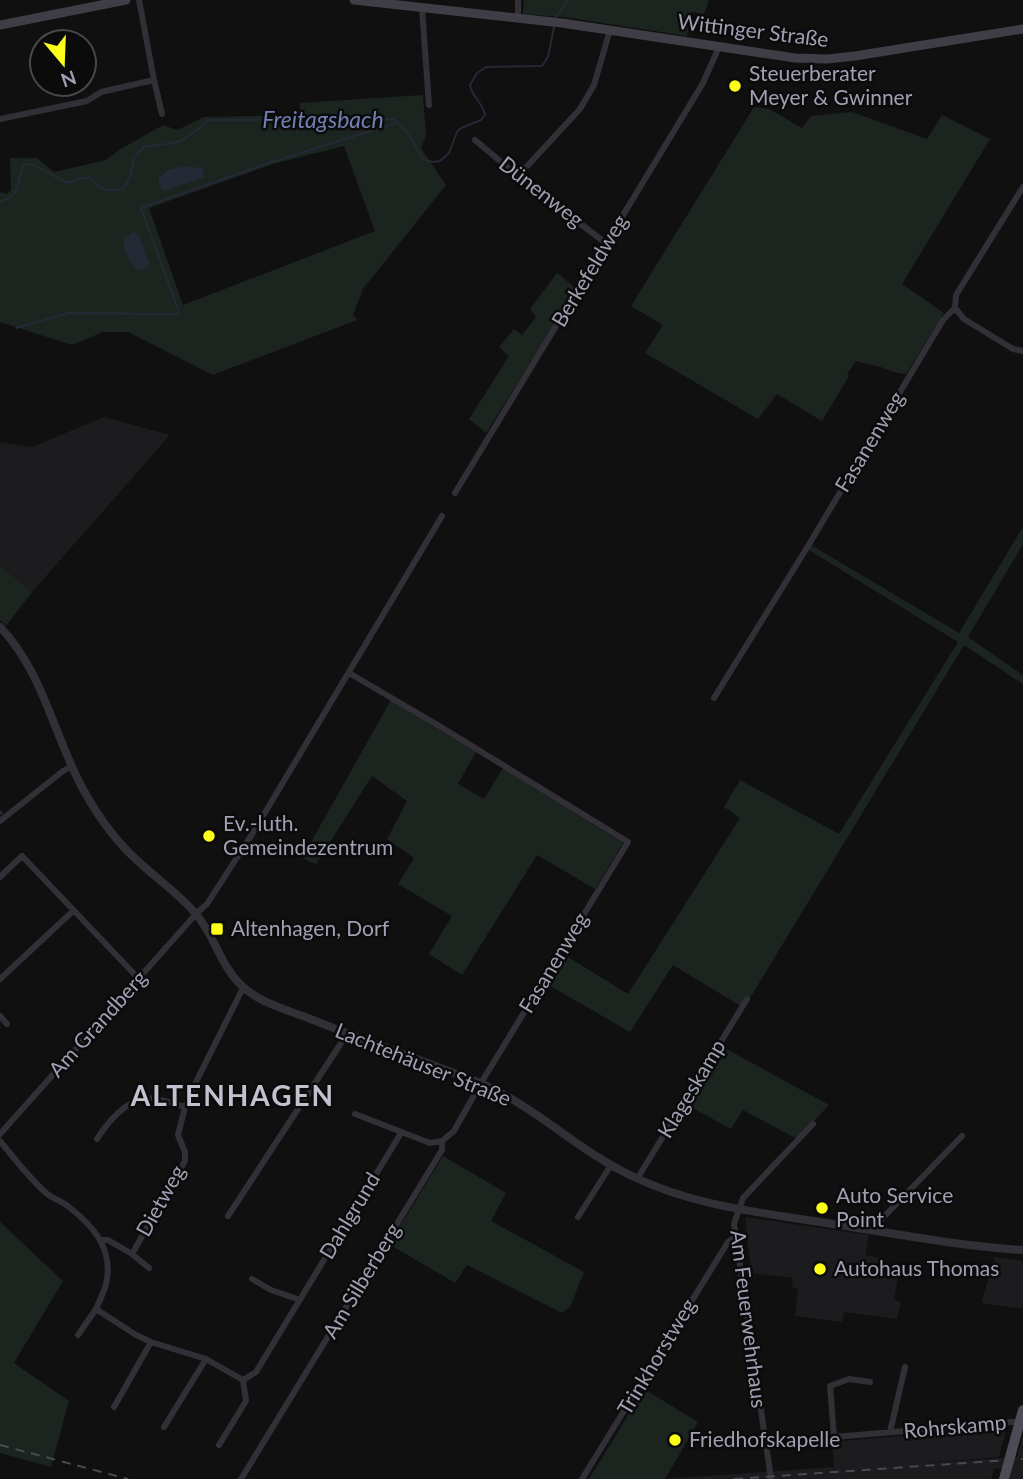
<svg xmlns="http://www.w3.org/2000/svg" width="1023" height="1479" font-family="Lato,sans-serif">
  <rect width="100%" height="100%" fill="#101011"/>
  <path fill="#1c1c1e" d="M104 417 170 435 32 592 0 565V442L32 447Z
    M745 1217 869 1235 865 1255 883 1258 882 1268 899 1270 894 1300 901 1302 897 1319 844 1312 842 1322 795 1316 798 1289 792 1287 793 1278 751 1273Z
    M995 1257 1023 1261V1309L981 1303Z
    M1007 1426 999 1457 920 1463 1017 1457 1023 1436V1479H1010L1013 1466 994 1469 991 1479H663L834 1467 832 1442Z"/>
  <path fill="#1c2420" fill-rule="evenodd" d="M524 0H709L704 14 691 12 687 36 564 17 523 14Z
    M423 95 426 136 421 148 446 185 363 289 353 315 357 320 213 375 128 332H103L72 345 0 322V192L7 194 11 190 10 158H37L54 172 106 160 119 150 163 125 177 130 204 117 300 115V103ZM344 146 375 231 183 305 149 208 273 164Z
    M754 107 769 109 802 128 811 116 852 112 927 139 942 115 990 139 902 284 944 313 906 374C894 374 884 367 873 365 866 364 862 363 856 361L847 374 849 376 822 421 777 394 758 419 645 353 663 325 631 306Z
    M557 273 577 289 486 433 469 419 509 356 499 347 514 329 522 335 536 317 530 309Z
    M1023 527V544L968 637 1023 675V684L964 645 744 1008 673 965 630 1032 545 983 563 954 628 994 740 818 724 807 740 780 839 834 958 642 809 550 811 545 959 633Z
    M0 565 32 592 6 626 0 620Z
    M391 700 476 752 458 784 484 799 503 768 623 843 595 889 537 855 462 975 429 954 452 916 398 884 414 858 387 839 407 801 372 776 316 864 302 858Z
    M721 1046 829 1105 797 1139 743 1110 731 1129 685 1104Z
    M443 1156 506 1193 491 1221 584 1272 570 1307 562 1313 467 1265 455 1283 389 1244Z
    M0 1222 63 1281 14 1363 69 1401 51 1467 0 1453Z
    M644 1389 698 1422 665 1479H589Z"/>
  <path fill="#252935" d="M185 166 202 168 204 177 164 191 159 186V178L168 170Z
    M133 232 139 235 149 264 142 271C130 268 123 250 124 238Z"/>
  <g fill="none" stroke-linecap="round" stroke-linejoin="round">
    <path stroke="#252935" stroke-width="2" d="M555 18 568 0
      M0 201C1 201 10 198 11 197 20 190 19 173 24 164 41 164 53 178 69 183L80 178H91C99 191 109 192 123 189L130 178 134 157 145 146C181 144 182 143 209 120L394 119 408 134 423 159 432 162 440 161 449 153 457 132 461 128 481 120 485 115C483 103 472 97 470 85L477 73 486 67 542 66 548 57 554 27
      M16 328 69 313 176 314 179 312 141 208 269 163 396 123
      M0 811 2 813 0 814"/>
    <path stroke="#323036" stroke-width="6" d="M422 8 429 105
      M518 18V0
      M154 80 162 114
      M0 119 87 101 101 92 154 80 139 0
      M475 140 518 176 607 244
      M518 176 580 109 594 85 610 30
      M955 308 964 319 1013 349 1023 351
      M455 493 703 83 719 47
      M714 698 808 546 943 320 955 308 956 295 1023 187
      M0 821 63 771 72 766
      M0 877 22 856 139 979
      M0 979 73 911
      M0 1016 7 1024
      M355 1114 430 1143 442 1141
      M0 1134 196 914 207 904 254 831 442 516
      M97 1139C107 1123 127 1099 147 1098 160 1098 174 1104 185 1107
      M0 1141C15 1159 29 1178 46 1193 53 1199 62 1201 69 1207 92 1225 112 1247 107 1279 106 1289 100 1299 96 1309L136 1335 151 1342 206 1359 243 1380
      M637 1179 747 999
      M228 1216 347 1034
      M578 1217 611 1165
      M875 1231 877 1224 962 1136
      M102 1240H108L132 1254 185 1161V1152L178 1135 185 1107 195 1084 243 988
      M132 1254 149 1268
      M252 1279 271 1290 300 1300
      M78 1335 96 1309
      M243 1380 256 1372 401 1133
      M870 1382 849 1379 830 1386 834 1437 1012 1422H1020
      M114 1407 151 1342
      M164 1427 206 1359
      M890 1432 905 1367
      M219 1445 246 1401 243 1380
      M241 1479 442 1150V1141L454 1131 481 1083 628 842 436 724 349 673
      M582 1479 728 1242 735 1237
      M771 1479 734 1224 743 1198 813 1124"/>
    <path stroke="#323036" stroke-width="8" d="M0 627C44 673 54 737 84 791 99 818 116 842 139 862 157 879 179 894 196 914 214 935 220 964 240 984 257 1002 285 1009 308 1018 363 1040 420 1060 475 1081 534 1104 577 1151 634 1177 696 1207 766 1213 833 1224 896 1234 959 1246 1023 1250"/>
    <path stroke="#3f3e47" stroke-width="9" d="M354 0 562 23 795 58 827 59 855 56 1023 29
      M0 25 126 0"/>
    <path stroke="#4d4c56" stroke-width="10" d="M1004 1479 1023 1410"/>
    <path stroke="#4a4952" stroke-width="2" stroke-dasharray="9 7" stroke-linecap="butt" d="M0 1445 128 1479
      M734 1479 1023 1459"/>
  </g>
  <g fill="#fdff1a" stroke="#0b0b0c" stroke-width="2.5">
    <circle cx="735" cy="86" r="7"/>
    <circle cx="209" cy="836" r="7"/>
    <rect x="210" y="922" width="14" height="14" rx="3.5"/>
    <circle cx="822" cy="1208" r="7"/>
    <circle cx="820" cy="1269" r="7"/>
    <circle cx="675" cy="1440" r="7"/>
  </g>
  <g text-anchor="middle" stroke-width="5" stroke-linejoin="round" paint-order="stroke">
    <g font-size="21" fill="#a0a0b3" stroke="#0b0b0c">
      <text transform="translate(753 31) rotate(7)" y="7">Wittinger Straße</text>
      <text transform="translate(541 192) rotate(38)" y="7">Dünenweg</text>
      <text transform="translate(590 271) rotate(-59)" y="7">Berkefeldweg</text>
      <text transform="translate(870 442) rotate(-59)" y="7">Fasanenweg</text>
      <text transform="translate(554 963) rotate(-59)" y="7">Fasanenweg</text>
      <text transform="translate(98 1024) rotate(-48)" y="7">Am Grandberg</text>
      <text transform="translate(423 1065) rotate(22)" y="7">Lachtehäuser Straße</text>
      <text transform="translate(692 1089) rotate(-59)" y="7">Klageskamp</text>
      <text transform="translate(161 1201) rotate(-61)" y="7">Dietweg</text>
      <text transform="translate(350 1216) rotate(-59)" y="7">Dahlgrund</text>
      <text transform="translate(362 1281) rotate(-59)" y="7">Am Silberberg</text>
      <text transform="translate(748 1319) rotate(83)" y="7">Am Feuerwehrhaus</text>
      <text transform="translate(657 1357) rotate(-59)" y="7">Trinkhorstweg</text>
      <text transform="translate(955 1427) rotate(-5)" y="7">Rohrskamp</text>
    </g>
    <g font-size="21" fill="#a0a0b3" stroke="#0b0b0c" text-anchor="start">
      <text x="749" y="81">Steuerberater<tspan x="749" dy="24">Meyer &amp; Gwinner</tspan></text>
      <text x="223" y="831">Ev.-luth.<tspan x="223" dy="24">Gemeindezentrum</tspan></text>
      <text x="231" y="936">Altenhagen, Dorf</text>
      <text x="836" y="1203">Auto Service<tspan x="836" dy="24">Point</tspan></text>
      <text x="834" y="1276">Autohaus Thomas</text>
      <text x="689" y="1447">Friedhofskapelle</text>
    </g>
    <g font-size="23" font-style="italic" fill="#737fb2" stroke="#0b0b0c">
      <text x="323" y="128">Freitagsbach</text>
    </g>
    <g font-size="28" font-weight="bold" letter-spacing="2" fill="#c2c1cf" stroke="#0b0b0c">
      <text x="233" y="1106">ALTENHAGEN</text>
    </g>
  </g>
  <g transform="translate(63 63) rotate(161)"><circle r="33" fill="#0b0b0c" stroke="#47474f" stroke-width="2"/>
  <path d="M0-5L12 26L0 18L-12 26Z" fill="#fdff1a"/>
  <text y="-10" font-size="19" font-weight="bold" text-anchor="middle" fill="#a0a0b3">N</text>
  </g>
</svg>
